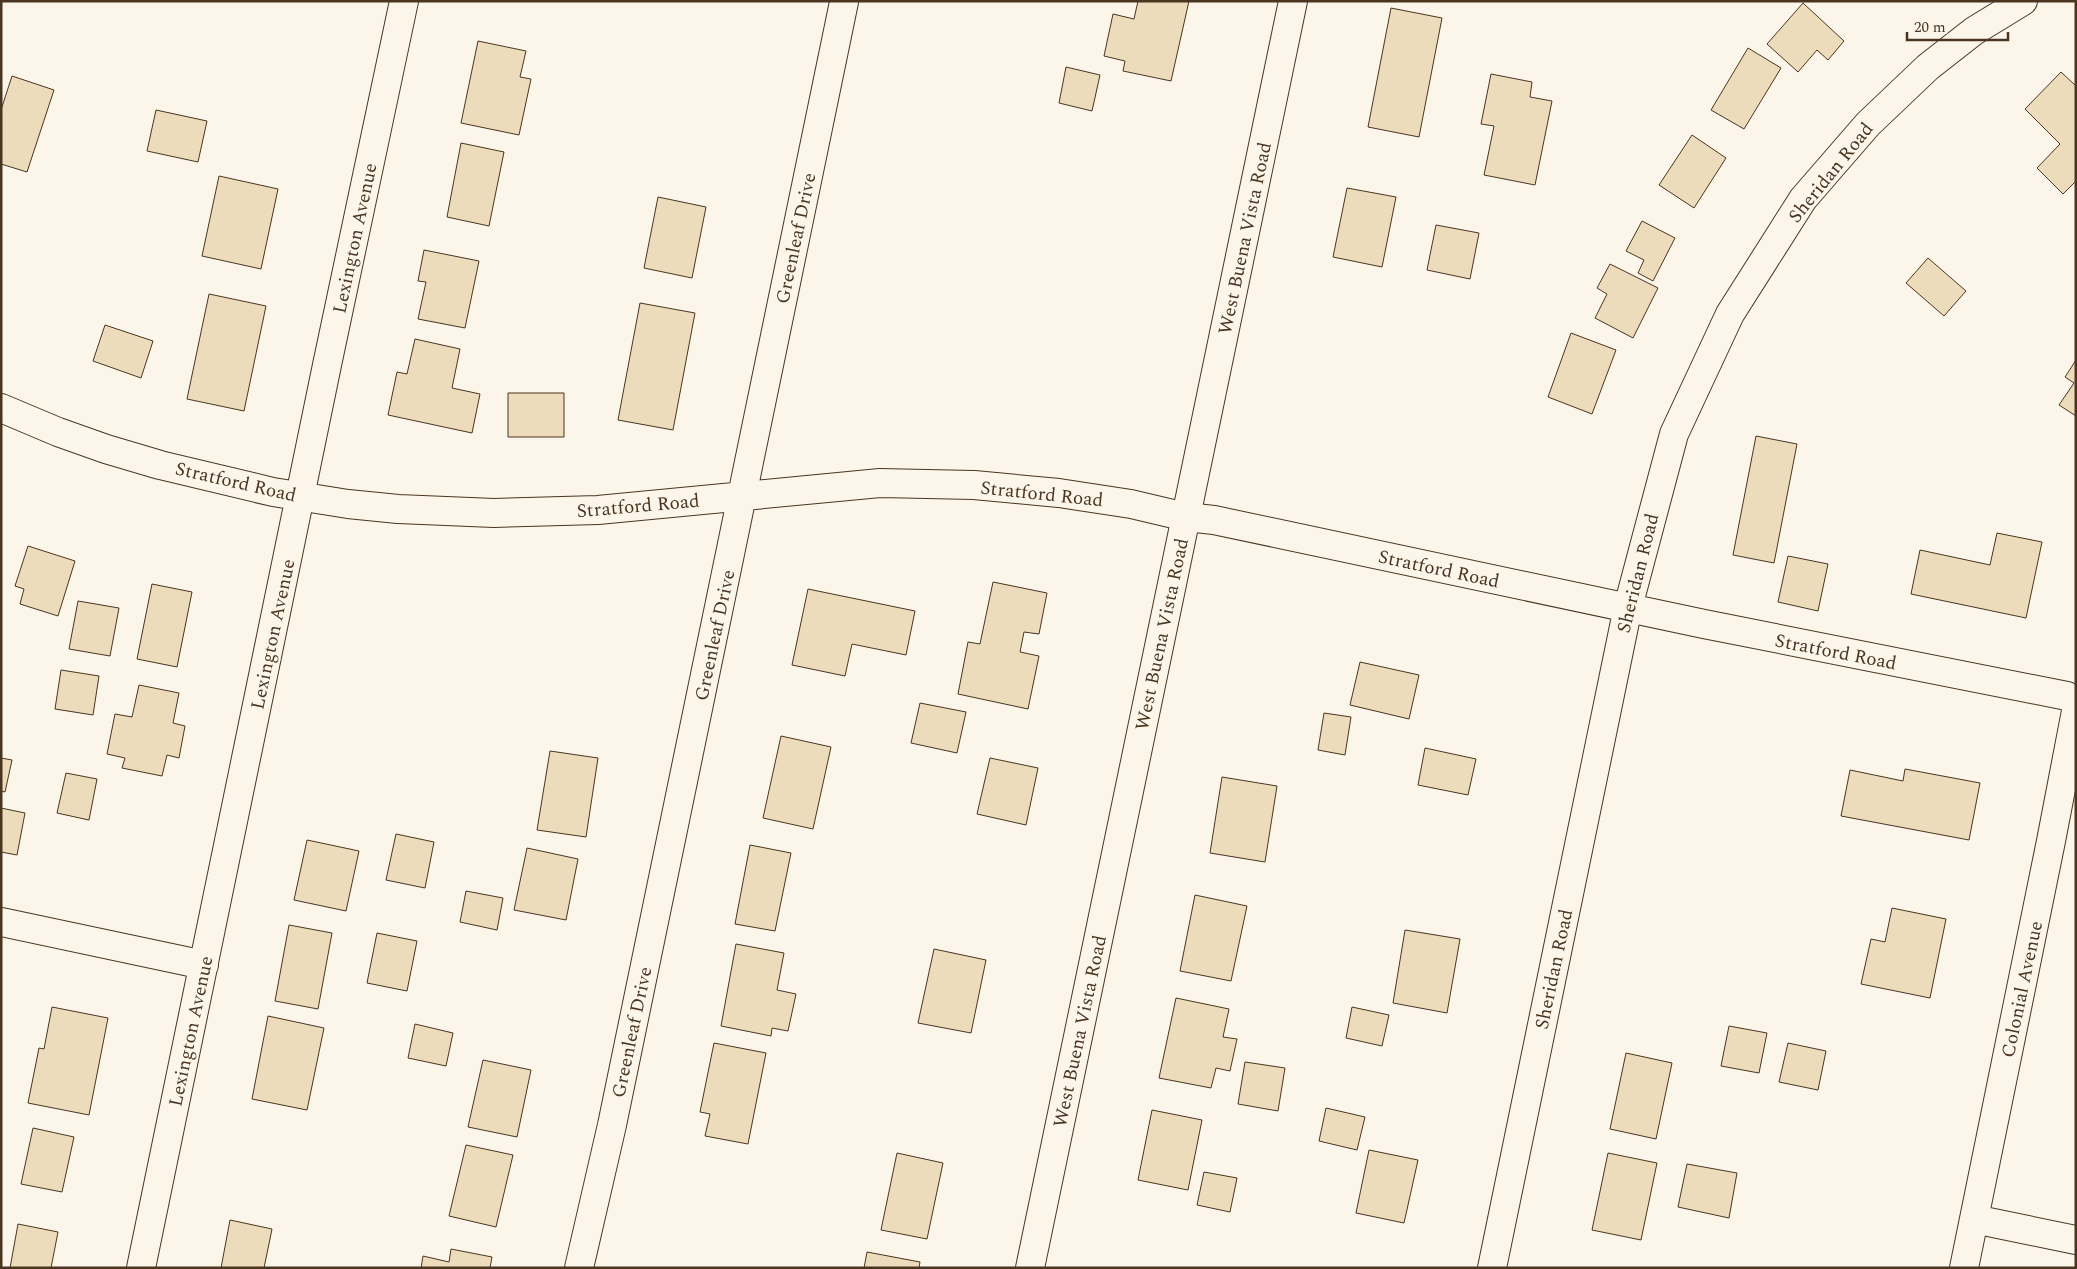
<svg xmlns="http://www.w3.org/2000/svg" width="2077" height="1269" font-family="Spectral,serif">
  <rect width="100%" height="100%" fill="#fbf6e9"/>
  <path fill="#ecdcbc" stroke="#4a3520" d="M1138 1H1189L1171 81 1123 71 1125 61 1104 56 1113 14 1134 19Z
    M1803 3 1844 41 1828 60 1817 50 1798 72 1767 44Z
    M1391 8 1442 18 1419 137 1368 127Z
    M478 41 526 51 520 77 531 79 519 135 461 123Z
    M1748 48 1781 68 1744 129 1711 110Z
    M1066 67 1100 75 1092 111 1059 103Z
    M2061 72 2076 86V181L2063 194 2037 168 2060 144 2025 109Z
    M1491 74 1532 82 1530 97 1552 101 1535 185 1484 175 1494 126 1481 124Z
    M12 76 54 90 27 172 1 164V110Z
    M156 110 207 121 198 162 147 151Z
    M1692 135 1726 158 1694 208 1659 185Z
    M461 143 504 152 489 226 447 217Z
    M219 176 278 189 261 269 202 256Z
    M1347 188 1396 197 1382 267 1333 257Z
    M658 197 706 207 692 278 644 268Z
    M1642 221 1675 238 1653 281 1638 273 1644 260 1626 251Z
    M1436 225 1479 233 1470 279 1427 270Z
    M424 250 479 261 465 328 418 319 426 282 418 281Z
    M1928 258 1966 291 1944 316 1906 283Z
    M1610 264 1658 288 1633 338 1595 318 1607 294 1597 288Z
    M209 294 266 306 244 411 187 399Z
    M640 303 695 313 673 430 618 420Z
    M105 325 153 341 141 378 93 361Z
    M1571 333 1616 350 1592 414 1548 397Z
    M415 339 460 349 452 388 480 394 472 433 388 415 397 372 407 374Z
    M2076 360V416L2059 405 2074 383 2065 377Z
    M508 393H564V437H508Z
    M1756 436 1797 444 1774 563 1733 555Z
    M1997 533 2042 542 2026 618 1911 594 1920 550 1990 565Z
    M28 546 75 561 58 616 20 604 24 589 15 586Z
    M1788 556 1828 564 1818 611 1778 602Z
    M993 582 1047 593 1039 634 1024 632 1020 652 1039 656 1028 709 958 694 968 642 980 644Z
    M152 584 192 592 177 667 137 659Z
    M808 589 915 611 906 655 852 644 845 676 792 665Z
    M78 601 119 608 110 656 69 649Z
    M1360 662 1419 675 1409 719 1350 705Z
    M61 670 99 676 93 715 55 709Z
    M139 685 179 693 173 723 185 726 179 758 167 755 162 776 122 768 125 758 107 754 115 714 132 717Z
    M920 703 966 712 957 753 911 743Z
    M1324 713 1351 717 1345 755 1318 750Z
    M781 736 831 747 813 829 763 818Z
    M1425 748 1476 759 1468 795 1418 785Z
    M550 751 598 758 586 837 537 830Z
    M1 758 12 760 5 792 1 791Z
    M990 758 1038 768 1026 825 977 814Z
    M1905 769 1980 783 1969 840 1841 816 1850 770 1903 781Z
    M66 773 97 779 89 820 57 813Z
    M1222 777 1277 786 1265 862 1210 853Z
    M1 808 25 813 17 855 1 852Z
    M396 834 434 842 425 888 386 880Z
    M307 840 359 851 346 911 294 900Z
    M750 845 791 853 775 931 735 924Z
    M527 848 578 859 566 920 514 910Z
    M466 891 503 898 497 930 460 922Z
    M1195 895 1247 906 1231 981 1180 971Z
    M1892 908 1946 919 1930 998 1861 984 1871 939 1885 942Z
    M289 925 332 933 318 1009 275 1001Z
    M1405 930 1460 939 1447 1013 1393 1003Z
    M377 933 417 941 407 991 367 983Z
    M736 944 784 953 777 990 796 994 788 1031 772 1028 771 1036 721 1026Z
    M934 949 986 960 971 1033 918 1023Z
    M1176 998 1229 1009 1223 1037 1237 1039 1230 1071 1216 1068 1211 1088 1159 1078Z
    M52 1007 108 1018 89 1115 28 1103 39 1048 44 1049Z
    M1352 1007 1389 1015 1382 1046 1346 1038Z
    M268 1016 324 1028 307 1110 252 1099Z
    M415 1024 453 1033 446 1066 408 1058Z
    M1729 1026 1767 1033 1759 1073 1721 1066Z
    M714 1043 766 1053 748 1144 705 1136 710 1114 700 1112Z
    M1788 1043 1826 1051 1818 1090 1779 1082Z
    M1626 1053 1672 1063 1656 1139 1610 1129Z
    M483 1060 531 1070 517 1137 468 1127Z
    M1245 1062 1285 1068 1278 1111 1238 1104Z
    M1326 1108 1365 1117 1357 1150 1319 1141Z
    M1152 1110 1202 1120 1188 1190 1138 1180Z
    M33 1128 74 1137 62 1192 21 1184Z
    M466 1145 513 1155 496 1227 449 1216Z
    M1369 1150 1418 1160 1404 1223 1356 1213Z
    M897 1153 943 1163 927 1239 881 1230Z
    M1608 1153 1657 1163 1641 1240 1592 1230Z
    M1687 1164 1737 1173 1729 1218 1678 1207Z
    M1204 1172 1237 1178 1230 1212 1197 1205Z
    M230 1220 272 1229 264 1268H221Z
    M18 1224 58 1232 51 1268H10Z
    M451 1249 492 1257 490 1268H421L423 1256 449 1262Z
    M867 1252 920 1262 919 1268H864Z"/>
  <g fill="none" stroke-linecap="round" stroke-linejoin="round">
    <g stroke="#4a3520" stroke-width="30">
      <path id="street" d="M1 408 58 432 106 449 160 465 273 492 348 504 398 509 494 513 598 510 880 483 974 485 1059 493 1131 504 1186 517 1214 520 1704 624 2067 696 2076 703
        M1 922 204 965
        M1974 1219 2076 1240
        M141 1268 327 365 404 1
        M579 1268 612 1125 844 2
        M1492 1268 1628 607 1674 434 1730 314 1803 199 1868 124 1928 67 1974 31 2023 1
        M1964 1268 2051 841 2076 711"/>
    </g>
    <g stroke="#4a3520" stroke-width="30">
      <path id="secondary" d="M1030 1268 1293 1"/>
    </g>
    <use href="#street" stroke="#fbf6e9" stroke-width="28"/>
    <use href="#secondary" stroke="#fbf6e9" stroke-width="28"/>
  </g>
  <g text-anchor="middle" stroke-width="4" stroke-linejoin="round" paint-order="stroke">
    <g font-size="19" fill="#4a3520" stroke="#fbf6e9">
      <text transform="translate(1830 172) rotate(-51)" y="7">Sheridan Road</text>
      <text transform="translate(354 238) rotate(-78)" y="7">Lexington Avenue</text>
      <text transform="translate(795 238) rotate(-78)" y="7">Greenleaf Drive</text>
      <text transform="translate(1244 238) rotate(-78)" y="7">West Buena Vista Road</text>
      <text transform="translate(236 481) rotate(13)" y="7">Stratford Road</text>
      <text transform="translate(1042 493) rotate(6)" y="7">Stratford Road</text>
      <text transform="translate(638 505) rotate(-5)" y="7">Stratford Road</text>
      <text transform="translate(1439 568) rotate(12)" y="7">Stratford Road</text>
      <text transform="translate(1637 573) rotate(-76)" y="7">Sheridan Road</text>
      <text transform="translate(272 634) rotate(-78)" y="7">Lexington Avenue</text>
      <text transform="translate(1161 634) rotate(-78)" y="7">West Buena Vista Road</text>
      <text transform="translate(714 635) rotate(-78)" y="7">Greenleaf Drive</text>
      <text transform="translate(1836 651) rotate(11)" y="7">Stratford Road</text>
      <text transform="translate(1553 969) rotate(-78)" y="7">Sheridan Road</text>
      <text transform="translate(2021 989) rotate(-78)" y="7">Colonial Avenue</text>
      <text transform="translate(190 1031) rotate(-78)" y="7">Lexington Avenue</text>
      <text transform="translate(1079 1031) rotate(-78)" y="7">West Buena Vista Road</text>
      <text transform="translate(631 1032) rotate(-78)" y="7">Greenleaf Drive</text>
    </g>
  </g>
  <rect width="2077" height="1269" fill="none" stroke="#4a3520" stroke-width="5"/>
  <path d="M1907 32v8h101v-8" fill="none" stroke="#4a3520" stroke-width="2.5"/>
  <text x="1914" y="32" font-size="15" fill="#4a3520" stroke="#fbf6e9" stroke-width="4" paint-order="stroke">20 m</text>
</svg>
